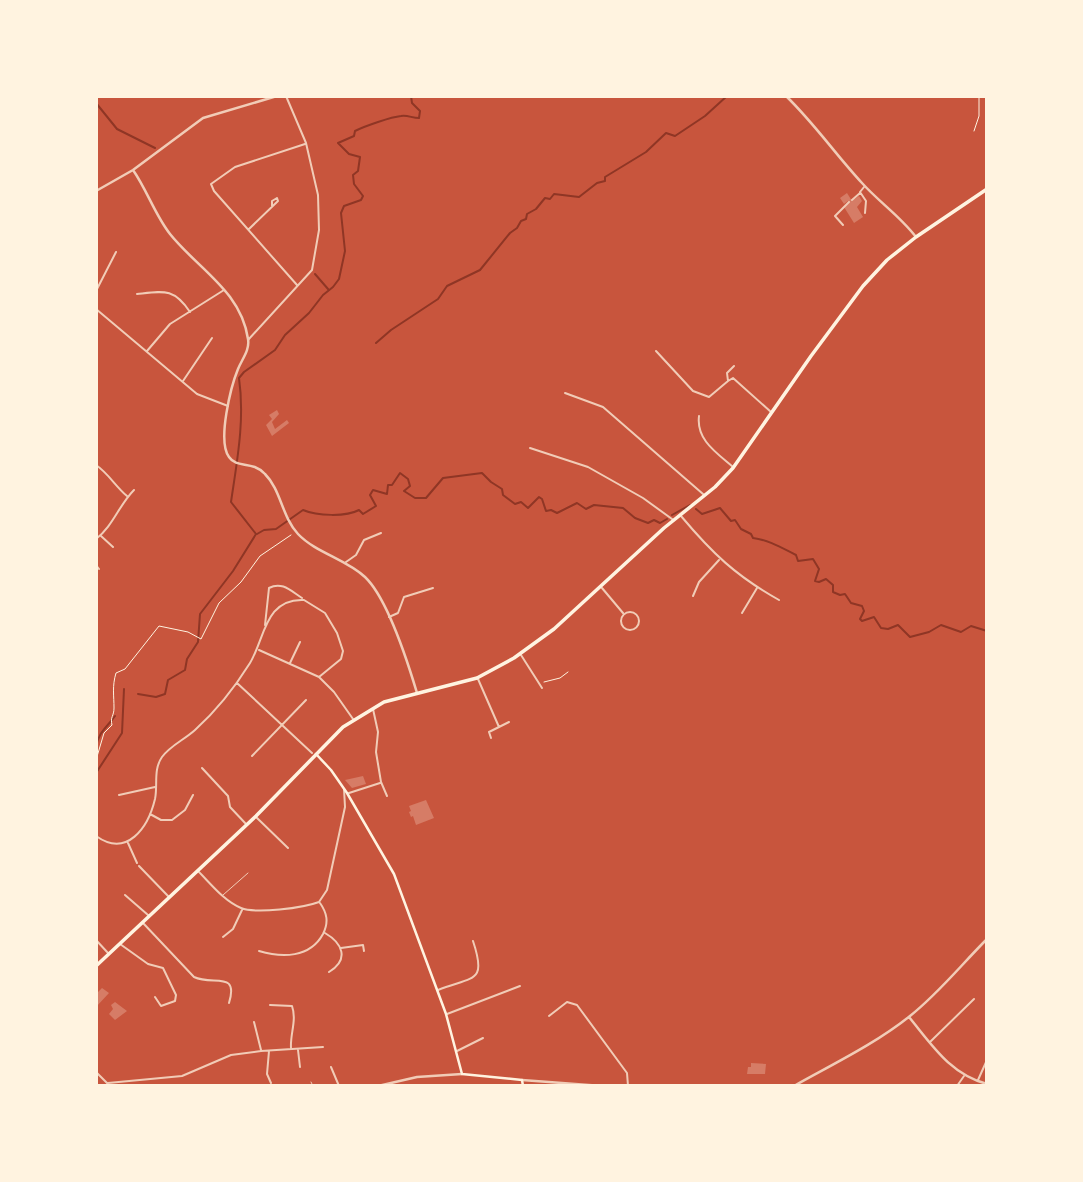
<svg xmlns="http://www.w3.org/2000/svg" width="1083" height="1182" font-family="Mulish,sans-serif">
  <rect width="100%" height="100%" fill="#c8553d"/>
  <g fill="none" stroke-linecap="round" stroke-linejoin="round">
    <path stroke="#8f3625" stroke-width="2" d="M96 103 117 129 155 148
      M315 274 328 289
      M376 343 391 330 438 299 447 286 480 270 510 233 517 228 521 221 526 219 527 214 536 209 545 198 550 199 554 194 579 197 597 183 605 181V177L646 152 666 133 675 136 705 116 727 96
      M696 509 702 514 720 508 731 521 735 520 741 529 751 534 753 538C769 540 782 548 796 555L798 561 813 559 819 569 815 581 819 582 826 579 833 585V592L840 595 845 594 851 603 862 606 864 611 860 619 862 621 874 617 881 628 888 629 898 625 910 637 929 632 941 625 961 632 971 626 987 631
      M672 515 690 505
      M257 534 264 530 276 529 303 510C317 516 346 517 359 510L363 514 376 506 370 495 373 490 387 494 388 485H392L400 473 408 479 410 486 404 491 415 498H426L443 478 482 473 491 482 502 489 503 495 515 504 521 502 528 508 539 497 542 499 546 511 551 510 557 513 577 503 586 509 594 505 623 508 635 518 648 523 654 520 660 523 667 519
      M138 694 156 697 165 694 168 680 185 670 187 659 198 642 200 614 233 571 256 534 231 502C237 461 245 420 239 378L244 372 275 350 285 335 309 313 323 295 333 287 339 279 345 251 341 213 344 206 361 200 363 196 354 184 353 175 358 171 360 157 349 154 338 143 354 136 355 131C365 126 391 117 401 116 408 115 412 118 419 118L420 111 412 103 411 96
      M96 747C98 733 107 727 115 716
      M96 773 122 733 124 689"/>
  </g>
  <path fill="#d67c66" d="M847 193 852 201 859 196 862 201 857 207 863 217 854 223 844 207 849 203 848 201 844 204 840 198Z
    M277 410 279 414 272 422 275 429 287 420 289 423 272 436 266 425 272 419 269 415Z
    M363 776 366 784 352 788 345 780Z
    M426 800 434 818 416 825 413 816 411 817 409 812 411 811 409 806Z
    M102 988 109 993 96 1007V994Z
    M115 1002 127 1011 115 1020 109 1014 113 1009 111 1005Z
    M751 1063 766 1064 765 1074H747L748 1067H751Z"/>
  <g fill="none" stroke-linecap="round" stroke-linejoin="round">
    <path stroke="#fff3e0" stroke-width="1" d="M974 131 979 116V96
      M544 682 560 678 568 672
      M96 760 104 733 112 725C110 717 114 716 114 708 114 696 112 686 116 673L125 669 159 626 188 632 201 639 219 603 241 582 260 556 291 535"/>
    <path stroke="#f1ccb7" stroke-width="1" d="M223 895 248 873
      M311 1082 313 1086"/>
    <path stroke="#f1ccb7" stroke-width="2" d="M864 187 860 192 866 201 865 213
      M852 200 860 193
      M843 225 835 216 849 202
      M249 229 278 201 277 198 272 201V206
      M297 285 214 191 211 184 235 167 305 144
      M96 291 116 252
      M137 294C164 291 174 288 190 312
      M96 309 197 394 228 406
      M248 340 312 270 319 230 318 195 306 143 286 96
      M147 351 170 324 224 290
      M656 351 693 391 709 397 728 381
      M734 366 727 373 728 381 733 378 771 412
      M183 381 212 338
      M565 393 603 407 703 494
      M699 416C696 440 717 453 733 467
      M530 448 588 467 643 498 672 519
      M96 465C108 473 116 487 127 496
      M681 516C712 553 736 576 779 600
      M101 536 113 547
      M96 539C113 526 119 505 134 490
      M346 562 356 555 364 540 381 533
      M96 565 99 569
      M602 588 623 613
      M693 596 699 582 719 560
      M621 621a9 9 0 1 1 18 0a9 9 0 1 1-18 0Z
      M742 613 757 588
      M389 617 398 613 404 597 433 588
      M265 625 269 588C282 581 291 591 302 598
      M259 650 319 677 334 692 353 719
      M521 655 542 688
      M290 663 300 642
      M478 679 499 727
      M237 683 312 753
      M373 709 378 732 376 752 381 782 387 796
      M491 738 489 732 509 722
      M252 756 306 700
      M202 768 228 796 230 807 246 824
      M349 793 380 783
      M119 795 155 787
      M150 814 161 820H172L185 810 193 795
      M256 817 288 848
      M96 836C127 858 148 828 155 799 158 785 153 770 162 757 171 745 184 740 195 730 215 712 235 687 250 663 265 638 265 598 304 600L325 613 337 633 343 651 341 659 319 677
      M128 843 137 863
      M139 866 168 896
      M198 871C211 884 224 901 241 908 256 914 303 908 319 902L327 890 345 807 344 789
      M125 895 148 915
      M143 923 194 977C213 986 239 970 229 1003
      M325 933C342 943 350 959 329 972
      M223 937 233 929 242 910
      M96 940 108 953
      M120 944 148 964 163 968 176 995 175 1001 161 1006 155 997
      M341 948 363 945 364 951
      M259 951C282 958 310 958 323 934 329 922 327 913 320 903
      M438 990C474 976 487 983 473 941
      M270 1005 292 1006C297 1020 290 1034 291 1048
      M447 1014 520 986
      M549 1016 567 1002 577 1005 627 1073 628 1086
      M254 1022 261 1050
      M930 1042 974 999
      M298 1050 300 1067
      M269 1051 267 1074 271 1083
      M457 1051 483 1038
      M331 1067 339 1086
      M96 1072 110 1086
      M978 1080 987 1060
      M108 1083 182 1076 231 1055 261 1051 323 1047
      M957 1086 964 1076"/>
    <path stroke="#f1ccb7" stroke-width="2.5" d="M786 96C814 123 836 155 862 183 879 202 900 216 916 237
      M133 170C147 190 155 215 170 234 198 269 241 291 248 339 250 350 242 359 238 369 231 386 217 441 229 457 237 469 252 460 265 474 281 490 282 517 298 534 316 553 346 559 365 577 387 598 408 663 417 693
      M96 191 133 170 203 118 277 96
      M909 1017C932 1045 950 1074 987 1084
      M522 1080 602 1086
      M378 1086 417 1077 462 1074
      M794 1086C833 1064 875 1044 910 1016 939 993 961 965 987 939"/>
    <path stroke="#fff3e0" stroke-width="2.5" d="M316 754 331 770 347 793 394 874 446 1014 462 1074 522 1080 523 1086"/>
    <path stroke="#fff3e0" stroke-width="3.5" d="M96 966 256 816 343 727 384 702 477 678 514 658 554 629 664 528 715 487 733 468 811 356 863 286 887 260 916 237 987 189"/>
  </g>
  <rect width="1083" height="1182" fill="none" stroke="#fff3e0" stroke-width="196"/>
</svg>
